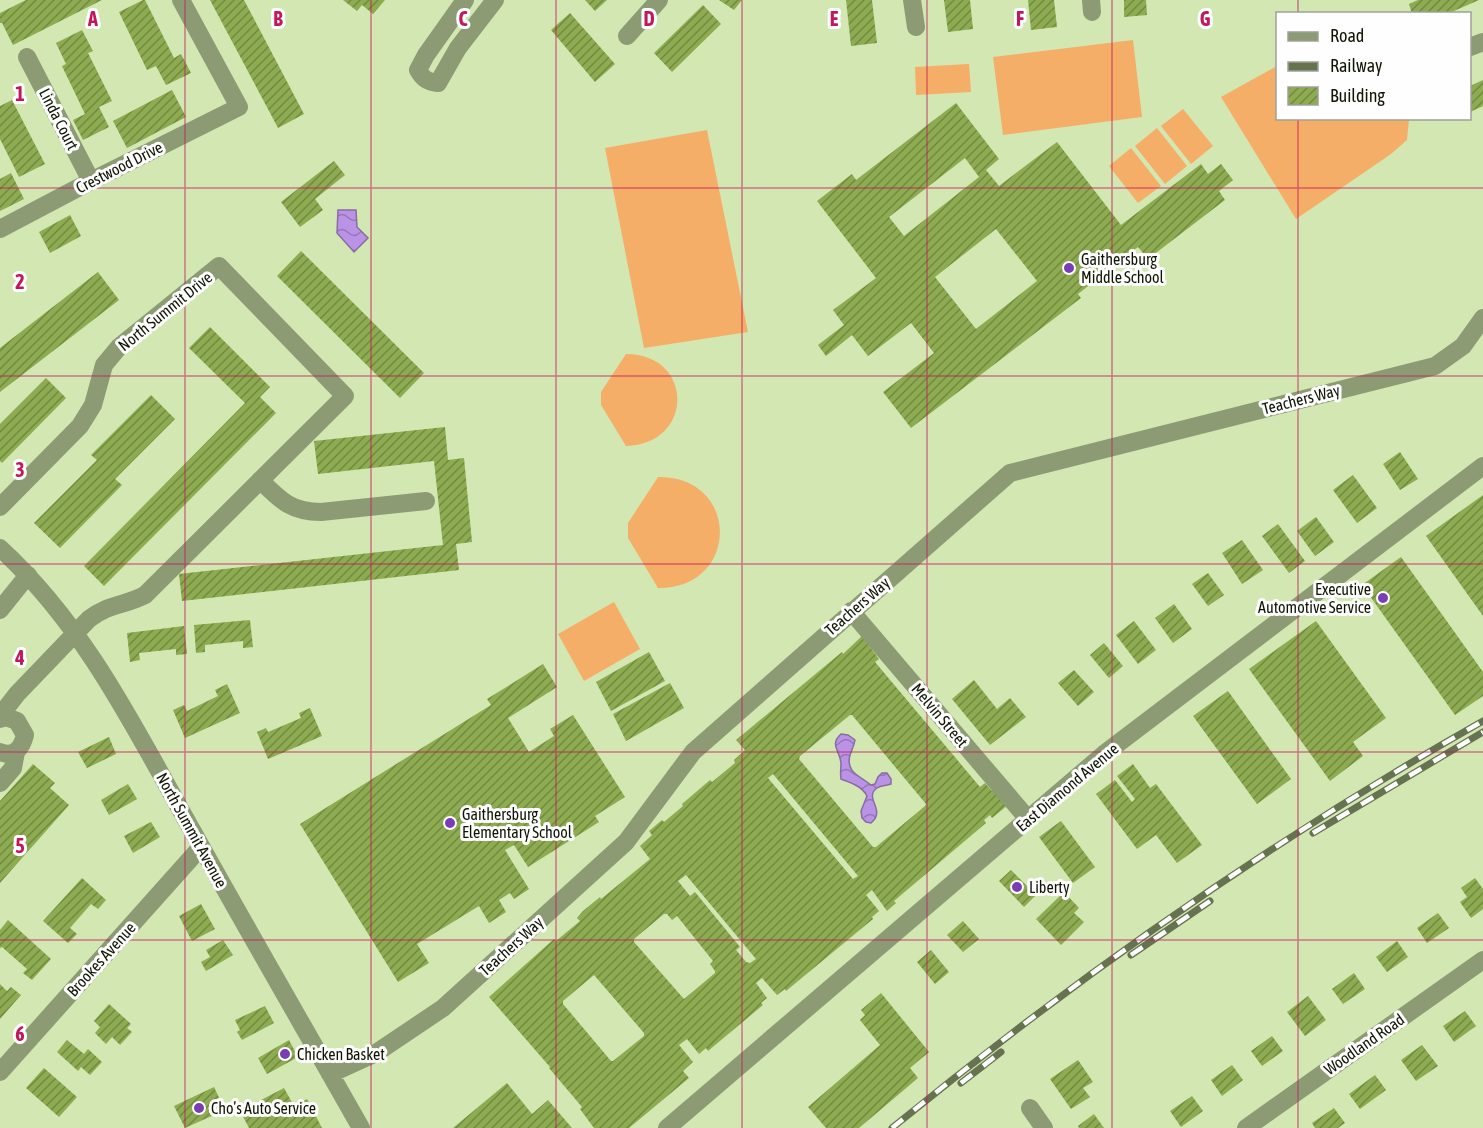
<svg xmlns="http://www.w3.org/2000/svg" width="1483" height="1128" font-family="'Asap Condensed',sans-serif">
  <defs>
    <pattern id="water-waves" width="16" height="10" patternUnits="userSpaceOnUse" patternTransform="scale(1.5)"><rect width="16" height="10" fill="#ba93e6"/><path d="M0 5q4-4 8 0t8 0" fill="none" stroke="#9677b8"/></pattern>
    <pattern id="building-hatch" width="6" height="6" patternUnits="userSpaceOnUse" patternTransform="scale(1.5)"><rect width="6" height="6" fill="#8dab50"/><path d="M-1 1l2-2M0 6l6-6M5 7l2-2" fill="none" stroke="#728a40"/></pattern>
  </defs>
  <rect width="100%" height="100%" fill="#d2e7b1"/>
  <path fill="#f5ae68" d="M1133 40 1142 117 1003 135 993 57Z
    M969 64 971 92 916 95 915 67Z
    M1277 66 1278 118 1409 119 1407 140 1391 154 1296 219 1221 97Z
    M1183 109 1213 146 1191 164 1161 126Z
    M1157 128 1187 166 1165 184 1135 146Z
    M707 130 748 332 644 348 605 148Z
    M1131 148 1161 186 1138 203 1109 166Z
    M626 354C695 354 694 445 626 446L601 405V392Z
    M658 477C741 476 740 589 658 588L628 538V523Z
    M614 602 640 649 584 681 558 634Z"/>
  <path fill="url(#water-waves)" stroke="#876da2" stroke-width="1.5" d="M338 210H356L357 227 368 238 354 252 337 233Z
    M841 734 848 735 855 740C854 746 852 749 850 755 845 773 862 777 871 785L875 784 878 777 882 773H887L891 779V784C886 786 881 785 877 788 863 798 887 810 871 823L866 822 862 818 861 811 867 796C862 786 851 783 841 779 840 773 841 768 841 763 840 750 829 745 841 734Z"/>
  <path fill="url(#building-hatch)" fill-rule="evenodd" d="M26 0H102L13 45 2 23H0V13Z
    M143 0H145L174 58 181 54 191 73 166 85 156 66 147 70 119 12Z
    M210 0H244L304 114 278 128Z
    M343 0H385L373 14 362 5 357 11Z
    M585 0H607L595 11Z
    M719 0H742L734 10Z
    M846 0H872L877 43 851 46Z
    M944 0H970L973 29 948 32Z
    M1028 0H1054L1057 27 1031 30Z
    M1124 0H1146L1147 15 1124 17Z
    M1418 0H1479L1447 14H1412L1409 4Z
    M703 5 721 24 672 72 654 53Z
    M570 13 615 64 595 82 551 30Z
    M82 30 93 51 88 53 112 101 99 107 109 127 83 140 73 120 85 114 62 66 66 64 56 43Z
    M1483 80V106L1470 112V86Z
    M172 90 186 117 127 148 113 121Z
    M12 100 45 164 19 177 0 139V106Z
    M956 103 999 159 986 170 999 186 1057 142 1121 225 1201 164 1208 174 1221 164 1233 180 1219 191 1225 200 1148 259 1138 247 1078 294 1081 298 911 428 883 392 934 353 911 323 868 356 852 335 826 356 818 345 844 325 833 310 876 278 817 201 852 174 856 180ZM965 158 979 177 904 236 889 217ZM996 229 1037 281 976 329 935 277Z
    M334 161 345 175 315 199 323 210 300 227 281 202Z
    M11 173 24 199 0 211V179Z
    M70 215 81 236 50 253 39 232Z
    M301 251 424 373 400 398 277 276Z
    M98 272 119 300 0 392V348Z
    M210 327 270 387 260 397 276 413 104 586 84 566 245 403 189 348Z
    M46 378 66 398 2 463 0 461V424Z
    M151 395 175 419 115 479 122 485 60 548 34 523 97 460 91 455Z
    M445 427 448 460 464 458 472 542 456 544 459 570 182 601 179 574 443 545 434 461 318 474 314 441Z
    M1400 452 1418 479 1400 490 1383 464Z
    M1353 475 1377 508 1357 523 1333 490Z
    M1483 495V616L1426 536Z
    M1316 517 1334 542 1315 556 1297 531Z
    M1278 524 1305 561 1289 573 1262 536Z
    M1242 540 1263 570 1242 584 1222 553Z
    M1401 557 1483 672V696L1455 715 1362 585Z
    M1208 573 1224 595 1208 606 1192 584Z
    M1174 604 1192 629 1173 643 1155 618Z
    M250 620 253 647 243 648V641L205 645V652L196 653 194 625Z
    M1134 621 1156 650 1138 664 1116 635Z
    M1316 621 1386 718 1353 742 1363 756 1330 781 1249 669Z
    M184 626 187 654 176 655V649L139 653 140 660 130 662 127 633Z
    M862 636 879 659 875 662 980 787 985 783 992 791 994 789 1008 805 992 818 990 815 984 820 986 823 894 901 896 903 887 911 872 890 866 895 879 911 872 917 873 919 786 991 785 989 777 995 762 978 756 983 767 998 761 1003 763 1005 708 1051 706 1048 699 1054 687 1039 679 1045 693 1062 683 1071 689 1078 629 1128H594L580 1109 582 1107 549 1068 550 1067 489 997 554 939 556 941 580 921 577 918 583 911 600 897 601 899 650 859 640 846 652 835 649 831 662 820 664 822 683 806 682 804 710 780 712 782 735 763 734 760 745 750 736 740 842 652 843 654ZM850 715H852L926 804 925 806 876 847H873L799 759 800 756ZM773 774 858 876 853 879 768 778ZM686 875 756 959 750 963 746 962 736 950 740 947 695 892 690 896 678 881ZM664 914H667L672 920 677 916 713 961 710 964 715 971V973L684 999 634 942V939ZM594 975 644 1033V1036L613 1061H611L563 1004V1001Z
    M1104 643 1123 666 1109 678 1090 655Z
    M649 652 665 681 611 711 596 682Z
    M543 664 557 687 508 718 529 752 554 736 550 729 573 715 625 797 595 816 599 822 528 867 514 845 505 850 529 889 514 899 510 893 499 900 506 912 489 923 479 906 417 944 429 963 398 982 300 824 491 705 487 699Z
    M1074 670 1094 692 1078 706 1058 683Z
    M974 680 997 709 1010 698 1026 717 990 745 952 699Z
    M670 683 684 708 626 741 613 714Z
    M227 684 240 713 185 738 173 710 184 705 187 711 218 696 215 690Z
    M1228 691 1291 779 1257 804 1193 716Z
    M310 708 322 736 268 759 257 732 266 728 268 732 301 718 299 713Z
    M109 737 116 754 87 768 78 752Z
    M33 764 55 783 50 788 69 805 0 883V801Z
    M1133 764 1150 788 1156 784 1202 845 1177 863 1156 835 1137 849 1096 794 1115 780 1132 802 1135 799 1117 776Z
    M128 784 137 799 109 815 101 800Z
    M1061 821 1095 867 1073 883 1039 837Z
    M151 822 160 837 133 853 124 836Z
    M1011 870 1036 895 1024 907 999 881Z
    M82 878 106 900 98 909 91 904 70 928 77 934 68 943 43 921Z
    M1475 878 1483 889V909L1471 918 1460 902 1467 897 1461 888Z
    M1064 892 1079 908 1074 913 1084 922 1061 945 1036 919Z
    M201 904 215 929 192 941 179 916Z
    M1438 913 1449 928 1427 943 1417 928Z
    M8 920 51 959 32 980 23 973 27 969 2 947 0 948V930Z
    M963 921 979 939 963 952 947 935Z
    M223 940 233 955 206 971 201 962 210 957 206 950Z
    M1397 941 1408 957 1387 972 1376 957Z
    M931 950 949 972 935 984 917 962Z
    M1354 973 1365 989 1343 1004 1332 989Z
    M0 984 7 991 11 987 21 995 0 1019Z
    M881 993 929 1052 910 1068 918 1078 859 1128H826L808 1107 880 1045 860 1020 865 1015 861 1010Z
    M1308 996 1326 1020 1305 1036 1287 1012Z
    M109 1004 131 1024 127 1028 132 1032 120 1045 112 1037 106 1044 95 1033 100 1027 94 1021Z
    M265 1006 274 1023 242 1040 237 1032 240 1030 235 1020Z
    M1465 1011 1476 1026 1454 1042 1443 1026Z
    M1272 1036 1283 1051 1262 1066 1251 1051Z
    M67 1040 84 1054 88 1049 102 1062 90 1075 81 1067 78 1071 57 1052Z
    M289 1040 298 1057 267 1074 258 1058Z
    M1422 1045 1438 1066 1416 1081 1401 1060Z
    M1078 1060 1093 1082 1083 1088 1090 1097 1071 1109 1050 1079Z
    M1232 1065 1243 1080 1222 1096 1211 1080Z
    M44 1068 77 1097 59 1117 26 1088Z
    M1375 1075 1386 1090 1360 1109 1349 1094Z
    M507 1083 532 1114 548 1100 572 1128H453Z
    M214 1087 225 1110 185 1128 174 1106Z
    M284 1088 294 1106 307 1099 322 1128H249L240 1111Z
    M1192 1096 1203 1111 1181 1127 1170 1111Z
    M1334 1108 1345 1123 1338 1128H1315L1312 1123Z
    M1094 1114 1104 1128H1079L1078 1126Z"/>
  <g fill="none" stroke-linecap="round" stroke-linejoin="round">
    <path stroke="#8d9b75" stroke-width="18" d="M465 0 426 55 418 70C423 79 428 82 438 83L458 48 495 0
      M912 0 916 27
      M1091 0 1092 12
      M627 36 659 0
      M1470 47 1483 42
      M27 57 91 181
      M0 229 91 181 239 107 181 0
      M260 480C280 500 291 512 321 512L426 501
      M0 507 80 426 93 405 104 365 119 347 219 266 345 396 145 595C124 606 110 603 89 619L17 694 0 716
      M0 548C87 628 136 731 193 832 248 931 305 1029 361 1128
      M0 610 28 575
      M851 611 1028 819
      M0 719 6 717 17 721 25 735C22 748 14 758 0 752
      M0 783 13 768 16 752
      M0 1072 201 847
      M330 1074 376 1053 443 1008 626 842 693 752 1010 473 1435 366 1463 346 1483 318
      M1030 1108 1044 1128
      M667 1128 1104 754 1483 466
      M1246 1128 1483 960"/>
    <g stroke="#667250" stroke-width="7">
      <path id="rail" d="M1313 833 1483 732
        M1131 955 1210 901
        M961 1083 1001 1052
        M892 1128C1078 976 1274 839 1483 721"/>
    </g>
    <use href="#rail" stroke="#fefefe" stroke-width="4.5" stroke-dasharray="14" stroke-linecap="butt"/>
  </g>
  <path fill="none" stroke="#c2185b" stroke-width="1.5" stroke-opacity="0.55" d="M185 0V1128M371 0V1128M556 0V1128M742 0V1128M927 0V1128M1112 0V1128M1298 0V14M1298 118V1128M0 188H1483M0 376H1483M0 564H1483M0 752H1483M0 940H1483"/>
  <g fill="#7b3db3" stroke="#fefefe" stroke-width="2">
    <circle cx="1069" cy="268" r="6"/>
    <circle cx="1383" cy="598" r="6"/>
    <circle cx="450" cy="823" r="6"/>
    <circle cx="1017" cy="887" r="6"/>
    <circle cx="285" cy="1054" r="6"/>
    <circle cx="199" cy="1108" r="6"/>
  </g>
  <g text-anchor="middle" stroke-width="6" stroke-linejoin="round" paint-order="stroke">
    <g font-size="16" fill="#0f1503" stroke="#fefefe">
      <text transform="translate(59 119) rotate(63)" y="6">Linda Court</text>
      <text transform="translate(119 167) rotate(-27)" y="6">Crestwood Drive</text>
      <text transform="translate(165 311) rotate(-39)" y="6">North Summit Drive</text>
      <text transform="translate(1301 399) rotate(-14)" y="6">Teachers Way</text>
      <text transform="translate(857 606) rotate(-41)" y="6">Teachers Way</text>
      <text transform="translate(940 715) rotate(50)" y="6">Melvin Street</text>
      <text transform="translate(1067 787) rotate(-40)" y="6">East Diamond Avenue</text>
      <text transform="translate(192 830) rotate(61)" y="6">North Summit Avenue</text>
      <text transform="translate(511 946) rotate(-42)" y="6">Teachers Way</text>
      <text transform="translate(101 959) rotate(-48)" y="6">Brookes Avenue</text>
      <text transform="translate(1364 1044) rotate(-35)" y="6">Woodland Road</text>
    </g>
    <g font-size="16" fill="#0f1503" stroke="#fefefe" text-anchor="start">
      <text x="1081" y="265">Gaithersburg<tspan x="1081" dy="18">Middle School</tspan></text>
      <text x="1371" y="595" text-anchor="end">Executive<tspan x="1371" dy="18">Automotive Service</tspan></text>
      <text x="462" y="820">Gaithersburg<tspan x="462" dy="18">Elementary School</tspan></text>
      <text x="1029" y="893">Liberty</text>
      <text x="297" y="1060">Chicken Basket</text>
      <text x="211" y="1114">Cho’s Auto Service</text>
    </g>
  </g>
  <g font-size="20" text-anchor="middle" font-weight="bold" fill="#c2185b" stroke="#fefefe" stroke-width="6" stroke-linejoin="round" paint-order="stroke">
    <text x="93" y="26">A</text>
    <text x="278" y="26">B</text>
    <text x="463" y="26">C</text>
    <text x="649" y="26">D</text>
    <text x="834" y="26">E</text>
    <text x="1020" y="26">F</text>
    <text x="1205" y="26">G</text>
    <text x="20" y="101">1</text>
    <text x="20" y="289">2</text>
    <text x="20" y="477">3</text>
    <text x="20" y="665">4</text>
    <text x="20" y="853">5</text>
    <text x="20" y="1041">6</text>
  </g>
  <rect x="1276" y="12" width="195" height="108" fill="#fefefe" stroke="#9ea19a" stroke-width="1.5"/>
  <rect x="1288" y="32" width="30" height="9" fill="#8d9b75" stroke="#9ea19a" stroke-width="1.5"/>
  <text x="1330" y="42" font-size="18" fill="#0f1503">Road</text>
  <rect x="1288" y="62" width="30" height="9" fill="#667250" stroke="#9ea19a" stroke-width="1.5"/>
  <text x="1330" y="72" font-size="18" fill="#0f1503">Railway</text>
  <rect x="1288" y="87" width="30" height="18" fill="url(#building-hatch)" stroke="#9ea19a" stroke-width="1.5"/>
  <text x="1330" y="102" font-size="18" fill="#0f1503">Building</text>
</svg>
